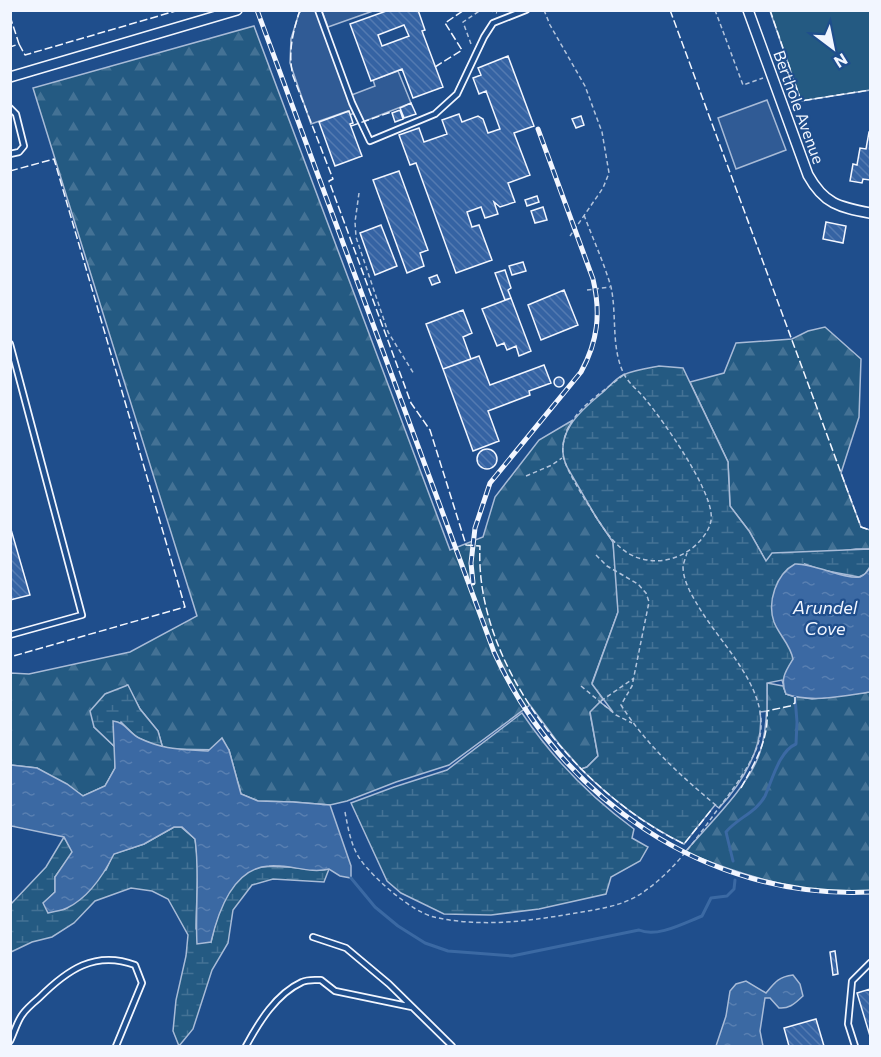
<svg xmlns="http://www.w3.org/2000/svg" width="881" height="1057" font-family="Commissioner,sans-serif">
  <defs>
    <pattern id="forest-firs" width="22" height="20" patternUnits="userSpaceOnUse" patternTransform="scale(1.5)"><rect width="22" height="20" fill="#245a82"/><path d="M5 1l3.5 6h-7zM16 11l3.5 6h-7z" fill="#447295"/></pattern>
    <pattern id="wetland-marsh" width="20" height="14" patternUnits="userSpaceOnUse" patternTransform="scale(1.5)"><rect width="20" height="14" fill="#245a82"/><path d="M1 5h8M5 5V1M11 12h8M15 12V8" fill="none" stroke="#447295"/></pattern>
    <pattern id="water-ripples" width="26" height="14" patternUnits="userSpaceOnUse" patternTransform="scale(1.5)"><rect width="26" height="14" fill="#3b69a3"/><path d="M2 4q2-2 4 0t4 0M15 11q2-2 4 0t4 0" fill="none" stroke="#587fb1"/></pattern>
    <pattern id="building-back-hatch" width="6" height="6" patternUnits="userSpaceOnUse" patternTransform="scale(1.5)"><rect width="6" height="6" fill="#3563a3"/><path d="M-1 5l2 2M0 0l6 6M5-1l2 2" fill="none" stroke="#537ab1"/></pattern>
  </defs>
  <rect width="100%" height="100%" fill="#1f4e8c"/>
  <path fill="url(#forest-firs)" stroke="#a8bbd7" stroke-width="1.5" d="M254 26 450 550 483 537 495 497 539 440 573 420 567 430 565 461 596 517 613 542 617 583 618 612 592 683 603 699 590 713 598 756 587 767 581 769 559 744 530 705 449 765 396 782 347 801 330 805 293 802 258 801 241 794 229 750 163 749 158 731 140 709 127 685 94 727 115 747V768L105 786 83 796 37 768 11 765V673L29 674 130 652 197 616 33 88Z
    M825 327 861 359 859 417 841 473 861 527 870 530V549H856L766 561 749 531 730 506 728 462 690 382 724 373 736 343 792 339 808 331Z
    M767 683 783 686 786 694 812 699 870 692V892C805 895 745 877 685 852 708 825 750 785 760 752 767 731 767 706 767 683Z"/>
  <path fill="url(#wetland-marsh)" stroke="#a8bbd7" stroke-width="1.5" d="M659 366 683 368 728 462 730 506 749 531 766 561 772 553 870 549V567L865 574 859 577 822 570 805 564 870 692 795 697 786 694 782 680 767 683V711L760 712C765 746 742 783 719 808L715 805 684 844C646 825 611 799 581 769L587 767 598 756 590 712 600 702 613 712 592 684 618 612 613 542 596 517 567 467C552 435 580 411 602 393 608 388 615 379 623 375 633 370 648 368 659 366Z
    M128 685 140 709 158 731 163 749 136 737 121 722 115 735V747L94 727 90 711 105 694Z
    M522 713C553 759 589 796 634 829L632 838 648 847 640 861 611 877 606 894 539 909 491 915 444 914 401 893 387 881 351 803 394 787 447 770Z
    M174 827H181L195 839C200 869 196 899 196 929L211 942C216 918 226 887 247 872 258 864 275 867 288 867 303 868 315 872 329 869L324 882 273 879 252 885 233 910 228 943 212 970 193 1029 179 1046 173 1031 176 1000 186 956 188 935 168 899 152 891 131 888 95 901 74 923 52 937 32 942 11 952 10 905 46 867 64 837 73 852 55 877V892L44 903 106 870 113 854 144 844Z"/>
  <path fill="#245a82" stroke="#a8bbd7" stroke-width="1.5" d="M770 11H870V90L801 101Z"/>
  <path fill="#305b95" stroke="#a8bbd7" stroke-width="1.5" d="M301 11H318L349 96 375 86 373 80 398 71 411 103 360 123 356 112 350 115 348 111 311 124 290 63 291 39 299 13Z
    M322 11H373L328 27Z
    M767 100 786 150 736 169 718 118Z"/>
  <path fill="url(#water-ripples)" stroke="#a8bbd7" stroke-width="1.5" d="M795 564C813 563 846 580 860 577 865 575 868 571 870 567V692C843 696 812 703 786 694 780 679 785 672 793 659 790 644 779 635 774 622 767 602 776 574 795 564Z
    M113 721C125 722 129 733 139 738 164 750 181 749 208 751L222 738 229 750 241 794 258 801 293 802 330 805 351 866V878L340 876 329 869C309 874 290 864 269 866 233 868 218 912 211 942L197 944C195 909 200 874 195 839L182 827H174L144 844 114 854C104 874 88 898 67 908 62 911 54 911 48 913L43 903 55 892V877L72 852 64 837 11 826V765L37 768 67 784 83 796 105 786 115 768Z
    M793 975 800 984 803 996C795 1003 790 1009 779 1008L770 998H765L760 1031 763 1046H716L726 1016 730 991 736 984 746 981 766 993C775 982 778 977 793 975Z"/>
  <g fill="none" stroke-linecap="round" stroke-linejoin="round">
    <path stroke="#3b69a3" stroke-width="3" d="M733 861 726 832C737 818 756 813 765 796 772 781 779 751 796 744L797 722 795 697
      M351 878 375 907 398 926 425 943 448 951 512 956 639 930C657 938 684 923 702 916L711 898 727 896 734 889 735 880"/>
  </g>
  <path fill="url(#building-back-hatch)" stroke="#f2f6ff" stroke-width="1.5" fill-rule="evenodd" d="M389 10H418L425 30 422 31 443 87 413 98 402 69 371 81 350 24ZM404 25 409 36 382 46 378 35Z
    M508 56 534 126 514 133 530 175 508 183 515 202 500 207 494 202 498 214 485 218 481 207 467 212 472 227 479 225 492 260 456 273 416 163 410 165 399 135 419 128 424 142 447 134 442 120 459 114 462 122 478 116 483 119 488 133 500 129 486 91 479 94 473 78 481 75 478 68Z
    M411 103 416 114 404 118 400 108Z
    M400 110 403 119 395 122 392 113Z
    M349 111 353 123 350 124 362 156 335 166 319 122Z
    M581 116 584 125 576 128 572 119Z
    M869 132H870V180L863 179 862 183 850 181 853 164 857 165 860 148 866 149Z
    M399 171 428 250 420 253 424 266 407 273 373 180Z
    M537 196 539 202 527 206 525 200Z
    M543 207 547 220 535 223 531 211Z
    M826 222 846 226 843 243 823 239Z
    M381 225 397 266 375 275 360 233Z
    M523 262 526 271 512 275 509 266Z
    M505 270 511 288 508 290 511 298 505 300 495 273Z
    M437 275 440 282 432 285 429 278Z
    M564 290 578 325 541 340 528 305Z
    M511 298 531 351 519 356 516 346 507 350 504 343 497 346 482 309Z
    M463 310 472 333 463 337 471 359 443 369 426 324Z
    M479 356 490 385 544 365 551 383 529 391 530 395 488 411 499 441 473 451 443 369Z
    M554 382a5 5 0 1 1 10 0a5 5 0 1 1-10 0Z
    M477 459a10 10 0 1 1 20 0a10 10 0 1 1-20 0Z
    M10 526 30 595 10 600Z
    M835 951 838 974 833 975 830 952Z
    M870 989V1036L857 993Z
    M816 1019 824 1046H789L784 1028Z"/>
  <g fill="none" stroke-linecap="round" stroke-linejoin="round">
    <g stroke="#f2f6ff" stroke-width="8">
      <path id="service" d="M318 10 352 103 370 141 435 114 457 94 484 37 493 23 526 10
        M10 108 16 114 24 146 19 152 10 154
        M10 344 82 615 10 635
        M313 937 346 948 389 984 452 1046
        M10 1041C14 1033 17 1022 22 1015 26 1009 33 1003 39 998 67 970 95 950 135 965L142 983 116 1046
        M246 1046C259 1022 276 994 302 982 308 979 315 980 321 980L335 991 412 1007
        M855 1046 848 1024 852 981 870 963"/>
    </g>
    <g stroke="#f2f6ff" stroke-width="12">
      <path id="minor" d="M748 10 808 175C824 204 839 207 870 213
        M10 77 237 10"/>
    </g>
    <path stroke="#b3c4dc" stroke-width="1.5" stroke-dasharray="4.5 3" stroke-linecap="butt" d="M489 10 497 13
      M544 10 550 25 585 86 602 132 609 173 603 188 570 236
      M715 10 743 85 763 78
      M471 44 463 22 481 10
      M359 193 355 222 356 237 388 332 414 374
      M584 215C593 239 604 263 611 287 617 315 611 346 623 372 627 382 639 391 646 400 665 423 708 485 711 513 713 525 705 536 697 544 683 557 665 563 647 560 626 557 613 542 602 526 592 511 568 474 564 459 560 447 566 430 573 420 585 402 607 389 623 375
      M587 290 610 287
      M526 476 552 465 562 458
      M596 555 607 566 638 584 646 593 649 602 632 686 621 705C647 746 681 776 718 807
      M581 686 616 715 632 723
      M601 701 634 678
      M345 812C348 828 351 846 360 859 373 878 412 912 434 917 477 927 522 922 564 915 591 910 620 908 642 893 672 873 695 841 715 813 730 793 745 774 755 752 780 696 722 648 697 604 690 592 683 580 683 566 684 562 686 556 687 553"/>
    <use href="#service" stroke="#1f4e8c" stroke-width="4.5"/>
    <use href="#minor" stroke="#1f4e8c" stroke-width="9"/>
    <g stroke="#f2f6ff" stroke-width="5">
      <path id="rail" d="M257 10 494 652C560 798 707 900 870 892
        M473 583 471 563 475 528 490 483 581 372C598 341 601 313 593 279L538 129"/>
    </g>
    <use href="#rail" stroke="#1f4e8c" stroke-width="3" stroke-dasharray="9" stroke-linecap="butt"/>
    <path stroke="#f2f6ff" stroke-width="1.5" stroke-dasharray="8 3" stroke-linecap="butt" d="M301 10 299 13C292 35 288 54 293 76L333 179 329 181 411 403 430 430 466 545 480 546C474 666 580 794 684 844L712 809
      M670 10 861 527 870 530
      M770 10 801 101 870 90
      M10 16 19 44 10 47
      M19 44 25 55 179 10
      M435 67 462 50 445 23 464 10
      M351 126 391 112 392 113
      M10 171 54 159 185 607 10 657
      M741 788C755 762 769 740 767 711L790 706 795 703V697"/>
  </g>
  <g text-anchor="middle" stroke-width="4.5" stroke-linejoin="round" paint-order="stroke">
    <g font-size="16" fill="#f2f6ff" stroke="#1f4e8c">
      <text transform="translate(799 107) rotate(70)" y="6">Berthole Avenue</text>
    </g>
    <g font-size="18" font-style="italic" fill="#f2f6ff" stroke="#1f4e8c">
      <text x="825" y="614">Arundel<tspan x="825" dy="21">Cove</tspan></text>
    </g>
  </g>
  <rect width="881" height="1057" fill="none" stroke="#f2f6ff" stroke-width="24"/>
  <g transform="translate(833 48) rotate(148)" stroke="#1f4e8c" stroke-width="4.5" paint-order="stroke">
  <path d="M0-4.5L10 22L0 15L-10 22Z" fill="#f2f6ff"/>
  <text y="-9" font-size="16" font-weight="bold" text-anchor="middle" fill="#f2f6ff">N</text>
  </g>
</svg>
